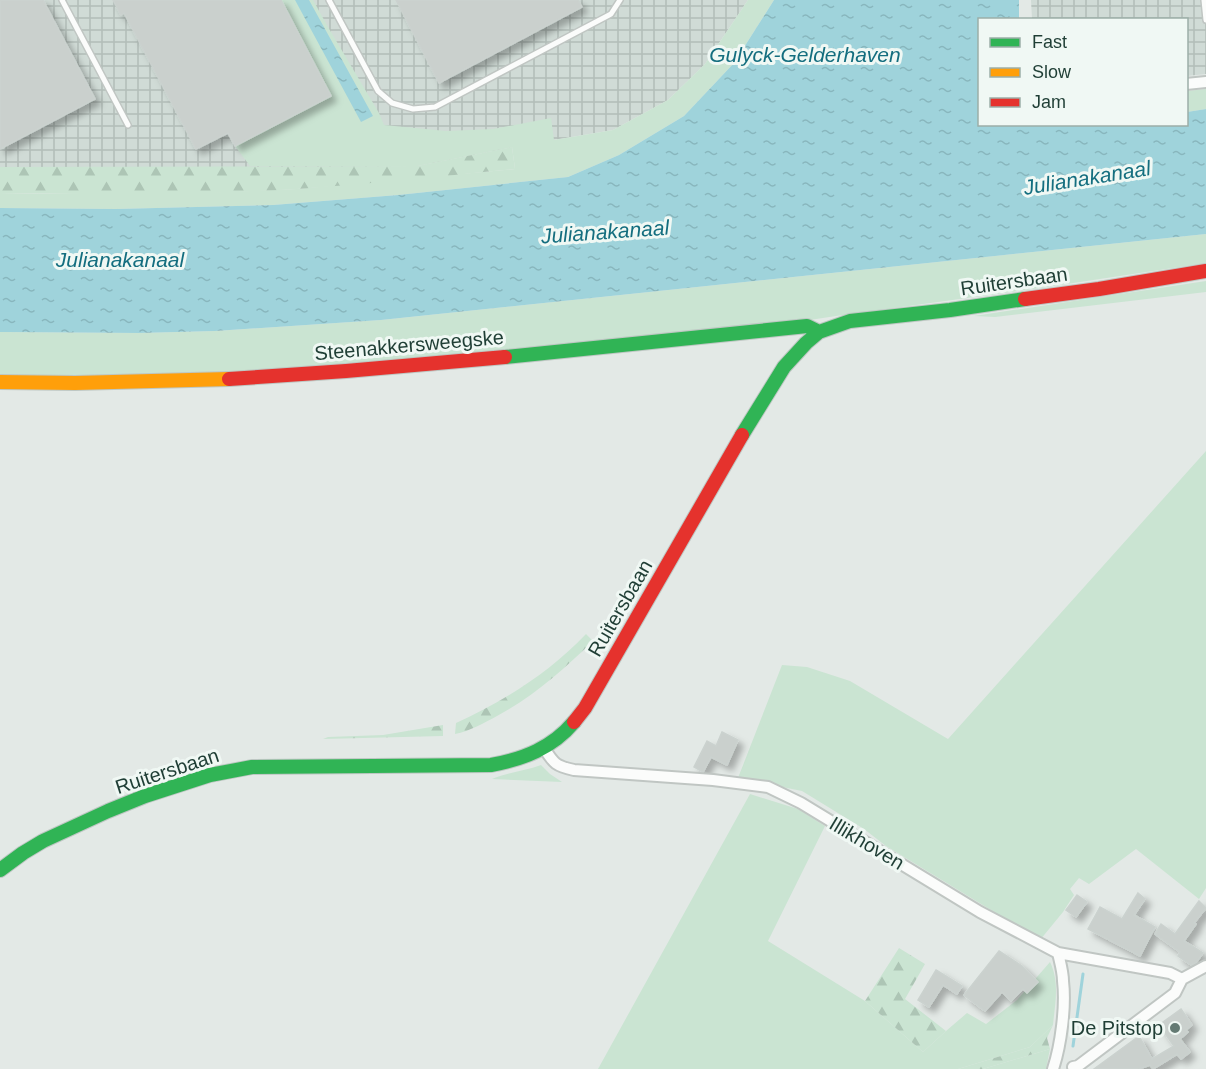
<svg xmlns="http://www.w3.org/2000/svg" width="1206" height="1069" font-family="Helvetica,sans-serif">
  <defs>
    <pattern id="industrial-grid" width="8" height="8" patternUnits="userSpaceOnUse" patternTransform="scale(1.5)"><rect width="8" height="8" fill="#d0dbd6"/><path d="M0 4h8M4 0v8" fill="none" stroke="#b2bdb8"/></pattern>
    <pattern id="forest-firs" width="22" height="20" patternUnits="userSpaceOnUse" patternTransform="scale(1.5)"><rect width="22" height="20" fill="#cae4d2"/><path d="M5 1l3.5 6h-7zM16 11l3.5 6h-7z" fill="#adc5b5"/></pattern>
    <pattern id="water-ripples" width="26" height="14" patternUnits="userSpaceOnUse" patternTransform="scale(1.5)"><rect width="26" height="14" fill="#9fd3db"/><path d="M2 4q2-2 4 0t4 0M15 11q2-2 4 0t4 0" fill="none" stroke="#88b6bd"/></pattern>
    <filter id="shadow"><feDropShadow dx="5.5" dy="5.5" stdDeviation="3" flood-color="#0004"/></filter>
  </defs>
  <rect width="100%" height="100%" fill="#e3e9e6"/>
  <path fill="url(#industrial-grid)" d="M0 0H748L705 64 668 100 613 130 512 147 417 166 0 175Z
    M1031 0H1206V74L1187 76 1186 20 1032 19Z"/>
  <path fill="#cae4d2" d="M281 0H313L328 27 379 113 384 125 446 131 493 129 551 118 554 140 613 130 668 100 705 64 748 0H774L734 63 684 116 619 155 568 177 398 195 273 205 116 209 0 208V193L52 194 226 192 296 189 515 169 512 147 417 166H250L235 146 331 96Z
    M1206 89V109L1187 112V91Z
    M1206 234V263L1047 287 836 316 723 333 433 365 0 380V332L139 333 215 331 381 320Z
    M1206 281V292L995 317 974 316Z
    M1206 451V888L1199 899 1136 849 1089 884 1079 878 1070 889 1074 895 1063 912 1040 940 886 846 864 829 802 791 738 778 782 665 807 667 850 681 948 739Z
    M541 765 550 774 562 782 492 779C508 772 525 771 541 765Z
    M750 794 798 809 825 826 768 941 865 1001 923 1052 946 1031 967 1013 986 1024 1017 1000 1050 962C1060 983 1055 1003 1053 1025L1030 1047 958 1069H598Z
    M1050 1049 1046 1069H983Z"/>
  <path fill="url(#forest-firs)" d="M512 147 515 169C443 176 370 184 297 189 198 195 99 195 0 193V167L417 166Z
    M586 634 593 641C563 670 534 696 497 716 484 723 470 731 455 734L456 723C504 701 549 673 586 634Z
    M443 725V736L323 739 328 737 383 735Z
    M899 948 925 964 905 999 946 1031 923 1052 865 1001Z
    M1053 1025 1047 1038 1050 1049 983 1069H958L1030 1047Z"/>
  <path fill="url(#water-ripples)" d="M295 0H309L373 116 361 122Z
    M774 0H1019V19L980 20V124H1186L1187 112 1206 109V234L381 320 215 331 139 333 0 332V208L116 209 273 205 398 195 568 177 619 155 684 116 734 63Z"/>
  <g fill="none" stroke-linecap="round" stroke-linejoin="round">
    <path stroke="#9fd3db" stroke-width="3" d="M1073 1046 1083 974"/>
  </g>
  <path fill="#cad0cd" stroke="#cbd2cf" stroke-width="1.5" filter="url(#shadow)" d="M0 0H43L95 99 0 149Z
    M113 0H281L331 96 235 146 228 133 196 149 124 13 121 15Z
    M396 0H578L582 7 439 83Z
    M722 732 738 740 727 765 711 757 703 772 694 767 707 741 716 746Z
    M1138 893 1145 899 1134 915 1155 927 1140 956 1088 929 1100 907 1122 919Z
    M1077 895 1087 902 1076 917 1066 910Z
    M1199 901 1206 908 1194 923 1196 924 1184 941 1203 953 1196 963 1191 965 1178 956 1180 952 1155 934 1161 924 1175 934Z
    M999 951 1022 966 1038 982 1027 993 1023 989 1011 1001 1002 992 985 1011 964 995Z
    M936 970 962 986 957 994 943 985 929 1007 918 1000Z
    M1181 1009 1192 1025 1186 1030 1188 1032 1180 1039 1190 1052 1181 1059 1177 1054 1153 1069 1150 1065 1139 1069H1094L1139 1036 1152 1059 1174 1046 1159 1025Z"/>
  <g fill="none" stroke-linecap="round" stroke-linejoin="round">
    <g stroke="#c0c6c3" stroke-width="8">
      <path id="lane" d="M62 0 128 125
        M329 0 378 91 392 103 413 109 435 107 611 14 620 0
        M1204 0 1206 20"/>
    </g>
    <g stroke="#c0c6c3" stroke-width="14">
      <path id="street" d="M1186 84 1206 82
        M544 748C554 764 556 766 574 770L713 780 768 787 801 803 980 912 1058 953 1170 973 1182 979
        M1073 1067 1078 1066 1175 993 1182 979 1206 966
        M1053 1069C1061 1045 1066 1006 1063 981 1063 972 1060 962 1058 953"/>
    </g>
    <g stroke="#bec7c3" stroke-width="16">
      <path id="fast" d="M505 357 807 326 819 332
        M742 435 784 367 806 343 819 332 850 321 950 310 1025 299
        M0 870 23 853 43 841 108 811 145 796 210 775 252 767 491 765C524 759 552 748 574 722"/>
    </g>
    <g stroke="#bec7c3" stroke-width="16">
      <path id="slow" d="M0 382 75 383 229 379"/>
    </g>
    <g stroke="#bec7c3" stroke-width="16">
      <path id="jam" d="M1025 299 1099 289 1206 271
        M229 379 346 371 505 357
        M574 722 585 708 742 435"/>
    </g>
    <use href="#lane" stroke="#fbfcfb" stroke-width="5"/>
    <use href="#street" stroke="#fbfcfb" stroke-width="10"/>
    <use href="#fast" stroke="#30b455" stroke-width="14"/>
    <use href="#slow" stroke="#ff9f0a" stroke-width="14"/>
    <use href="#jam" stroke="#e5322d" stroke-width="14"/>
  </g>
  <circle fill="#647a73" stroke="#f0f8f4" stroke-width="2" cx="1175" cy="1028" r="6"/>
  <g text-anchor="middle" stroke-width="6" stroke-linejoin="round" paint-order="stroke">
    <g font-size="20" fill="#1f3e35" stroke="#f0f8f4">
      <text transform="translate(1014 281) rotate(-8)" y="7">Ruitersbaan</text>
      <text transform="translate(409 345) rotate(-5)" y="7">Steenakkersweegske</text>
      <text transform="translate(620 608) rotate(-60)" y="7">Ruitersbaan</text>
      <text transform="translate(167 771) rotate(-18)" y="7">Ruitersbaan</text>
      <text transform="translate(867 843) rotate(31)" y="7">Illikhoven</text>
    </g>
    <g font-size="20" fill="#1f3e35" stroke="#f0f8f4" text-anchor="end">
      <text x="1163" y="1035">De Pitstop</text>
    </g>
    <g font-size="21" font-style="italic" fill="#146e7f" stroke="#f0f8f4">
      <text x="805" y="62">Gulyck-Gelderhaven</text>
      <text transform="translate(1087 178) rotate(-9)" y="7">Julianakanaal</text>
      <text transform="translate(605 232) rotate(-4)" y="7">Julianakanaal</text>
      <text x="120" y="267">Julianakanaal</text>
    </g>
  </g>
  <rect x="978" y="18" width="210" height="108" fill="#f0f8f4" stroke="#9caea8" stroke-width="1.5"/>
  <rect x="990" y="38" width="30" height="9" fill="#30b455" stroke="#9caea8" stroke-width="1.5"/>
  <text x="1032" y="48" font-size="18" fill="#1f3e35">Fast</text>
  <rect x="990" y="68" width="30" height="9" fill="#ff9f0a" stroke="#9caea8" stroke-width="1.5"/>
  <text x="1032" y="78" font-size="18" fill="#1f3e35">Slow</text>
  <rect x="990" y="98" width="30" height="9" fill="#e5322d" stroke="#9caea8" stroke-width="1.5"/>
  <text x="1032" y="108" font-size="18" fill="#1f3e35">Jam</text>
</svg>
